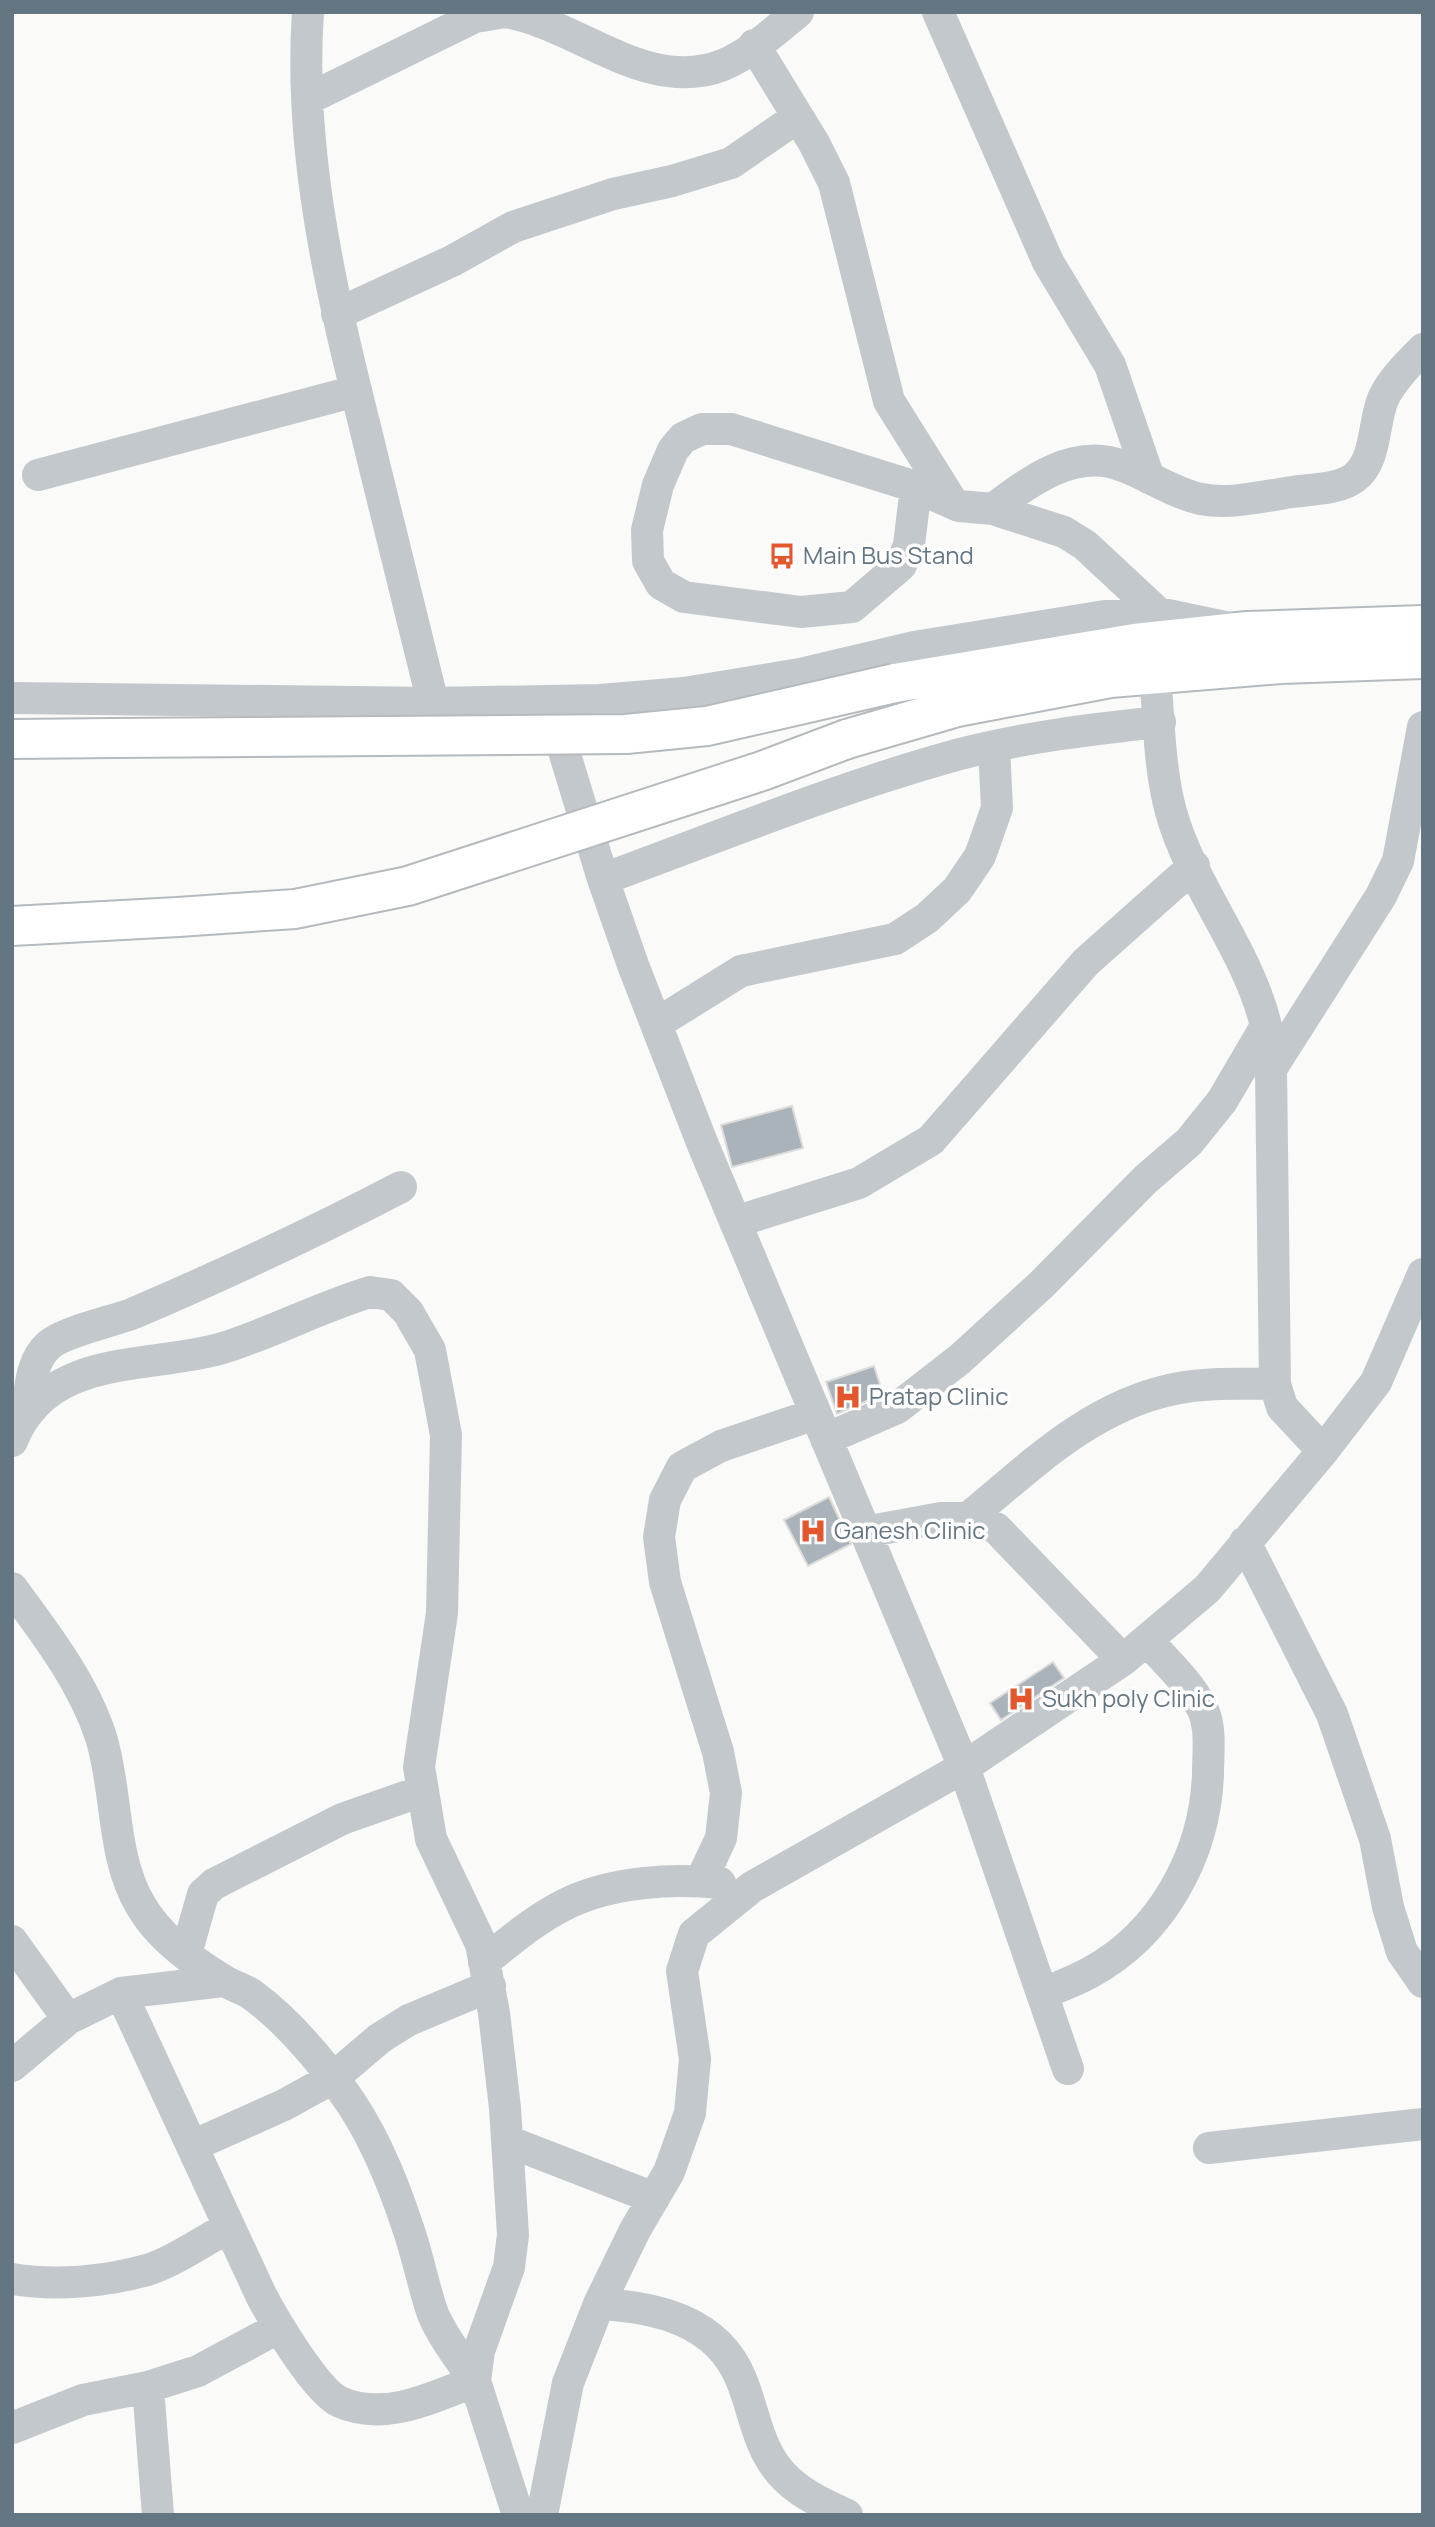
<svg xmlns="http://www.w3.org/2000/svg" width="1435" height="2527" font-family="Manrope,sans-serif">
  <rect width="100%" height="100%" fill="#fafaf8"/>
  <path fill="#aab3b9" stroke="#dcdcda" stroke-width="2" d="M792 1106 803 1148 732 1167 721 1125Z
    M874 1366 883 1394 837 1414 826 1382Z
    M829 1497 851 1544 808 1566 784 1520Z
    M1053 1662 1064 1678 1001 1720 990 1703Z"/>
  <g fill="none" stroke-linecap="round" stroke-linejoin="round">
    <g stroke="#b5babe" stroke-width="42">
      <path id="major" d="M895 683 1135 643 1247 631 1423 625
        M12 739 114 738
        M847 739 957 707 1110 678 1281 664 1423 659
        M12 926 178 917"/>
    </g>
    <path stroke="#c3c8cc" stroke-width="32" d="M308 12C298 153 332 295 366 431 388 522 411 613 433 703
      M505 12C578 24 647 95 723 65 750 54 776 30 798 12
      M938 12 1048 262 1110 365 1149 478
      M754 45 814 143 834 183 889 401 951 500
      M308 99 475 17 505 12
      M337 314 452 261 513 227 613 194 672 181 731 163 798 117
      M38 475 356 391
      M916 487 909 545 901 565 852 607 801 612 684 597 661 584 648 561 647 530 658 485 673 450 683 438 702 429H731L916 487 959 506 993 509 1064 532 1085 545 1158 613
      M993 509C1030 481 1075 447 1123 466 1150 476 1173 493 1201 499 1230 505 1264 496 1292 492 1311 489 1337 490 1354 478 1377 461 1373 423 1383 399 1391 381 1409 363 1423 349
      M1155 674C1159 719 1159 768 1171 812 1192 887 1248 950 1266 1026 1269 1040 1269 1055 1271 1069L1275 1384 1282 1407 1323 1451
      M12 698 433 703 600 700 684 693 800 674 914 647 1105 616 1158 613 1225 627
      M549 702 603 879 633 965 703 1145 964 1767 1068 2069
      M603 879C721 836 839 787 960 754 1026 737 1092 729 1160 722
      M656 1024 741 971 895 939 927 918 957 890 980 856 997 808 994 747
      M1271 1069 1381 896 1398 861 1423 727
      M735 1222 859 1183 931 1140 1086 962 1194 866
      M27 1414C30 1391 30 1361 49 1345 63 1332 114 1321 134 1313 225 1274 313 1233 401 1187
      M826 1439 897 1408 960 1359 1041 1285 1146 1179 1189 1142 1222 1101 1266 1026
      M12 1441C49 1347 159 1372 235 1344 281 1328 324 1306 370 1292L391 1295 408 1312 430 1350 446 1435 442 1613 419 1767 431 1839 481 1944 494 2013 505 2108 513 2235 509 2267 479 2351 475 2381 518 2515
      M968 1518C1031 1466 1091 1406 1174 1389 1206 1382 1242 1384 1275 1384
      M865 1532 941 1518H968L996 1528 1123 1660
      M1245 1542 1332 1714 1375 1839 1388 1907 1402 1952 1423 1982
      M12 1588C46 1634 83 1682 101 1737 118 1792 111 1856 141 1906 159 1937 193 1962 223 1980 232 1986 242 1988 251 1994 286 2019 317 2056 342 2090 371 2129 393 2182 408 2228 418 2256 423 2286 433 2314 443 2338 461 2360 475 2381 434 2397 385 2422 340 2402 316 2391 274 2320 261 2295L121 1993
      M701 1881 721 1838 726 1793 718 1752 665 1582 659 1537 665 1500 682 1467 721 1446 815 1414
      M12 1941 68 2019
      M186 1954 203 1894 214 1884 342 1819 422 1791
      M484 1962C511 1940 537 1918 568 1903 612 1882 672 1878 720 1883
      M1042 1994C1058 1987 1075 1981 1091 1972 1162 1933 1205 1855 1208 1774 1208 1753 1212 1725 1201 1706 1188 1681 1165 1661 1147 1640
      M12 2066 68 2019 121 1993 223 1981
      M507 2141 654 2198
      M192 2146 284 2105 333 2078 380 2038 409 2020 490 1986
      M1209 2148 1423 2124
      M12 2279C55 2286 105 2282 147 2270 175 2261 203 2241 229 2227
      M599 2304C655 2307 717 2320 741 2379 754 2410 757 2445 780 2472 798 2493 823 2504 847 2515
      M148 2387 158 2515
      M12 2428 83 2400 148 2387 198 2371 278 2328
      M542 2515 568 2383 599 2304 635 2230 669 2172 690 2113 695 2059 682 1971 694 1934 752 1887 964 1767 1123 1660 1207 1589 1323 1451 1376 1382 1423 1274"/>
    <use href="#major" stroke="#fff" stroke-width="38"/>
    <g stroke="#b5babe" stroke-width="42" stroke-linecap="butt">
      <path id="major-bridge" d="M114 738 626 734 707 726 895 683
        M178 917 295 909 408 886 762 771 847 739"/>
    </g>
    <use href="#major-bridge" stroke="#fff" stroke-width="38"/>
  </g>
  <defs>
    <g id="bus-bare" transform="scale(2.1)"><path d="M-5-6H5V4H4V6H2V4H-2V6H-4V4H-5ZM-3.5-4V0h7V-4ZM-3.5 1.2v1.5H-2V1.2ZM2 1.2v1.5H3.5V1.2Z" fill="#e4572e" stroke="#fff" stroke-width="2.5" paint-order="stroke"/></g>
    <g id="hospital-bare" transform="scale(2.1)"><path d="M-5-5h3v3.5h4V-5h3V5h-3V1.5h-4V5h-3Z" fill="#e4572e" stroke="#fff" stroke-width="2.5" paint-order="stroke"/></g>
  </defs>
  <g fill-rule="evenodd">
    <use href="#bus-bare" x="782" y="556"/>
    <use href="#hospital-bare" x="848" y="1397"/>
    <use href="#hospital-bare" x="813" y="1531"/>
    <use href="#hospital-bare" x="1021" y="1699"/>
  </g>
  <g text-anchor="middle" stroke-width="7" stroke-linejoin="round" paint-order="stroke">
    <g font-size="24" fill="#657683" stroke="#fff" text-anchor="start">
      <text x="803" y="564">Main Bus Stand</text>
      <text x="869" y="1405">Pratap Clinic</text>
      <text x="834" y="1539">Ganesh Clinic</text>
      <text x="1042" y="1707">Sukh poly Clinic</text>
    </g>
  </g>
  <rect width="1435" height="2527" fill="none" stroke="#657683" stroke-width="28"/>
</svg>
